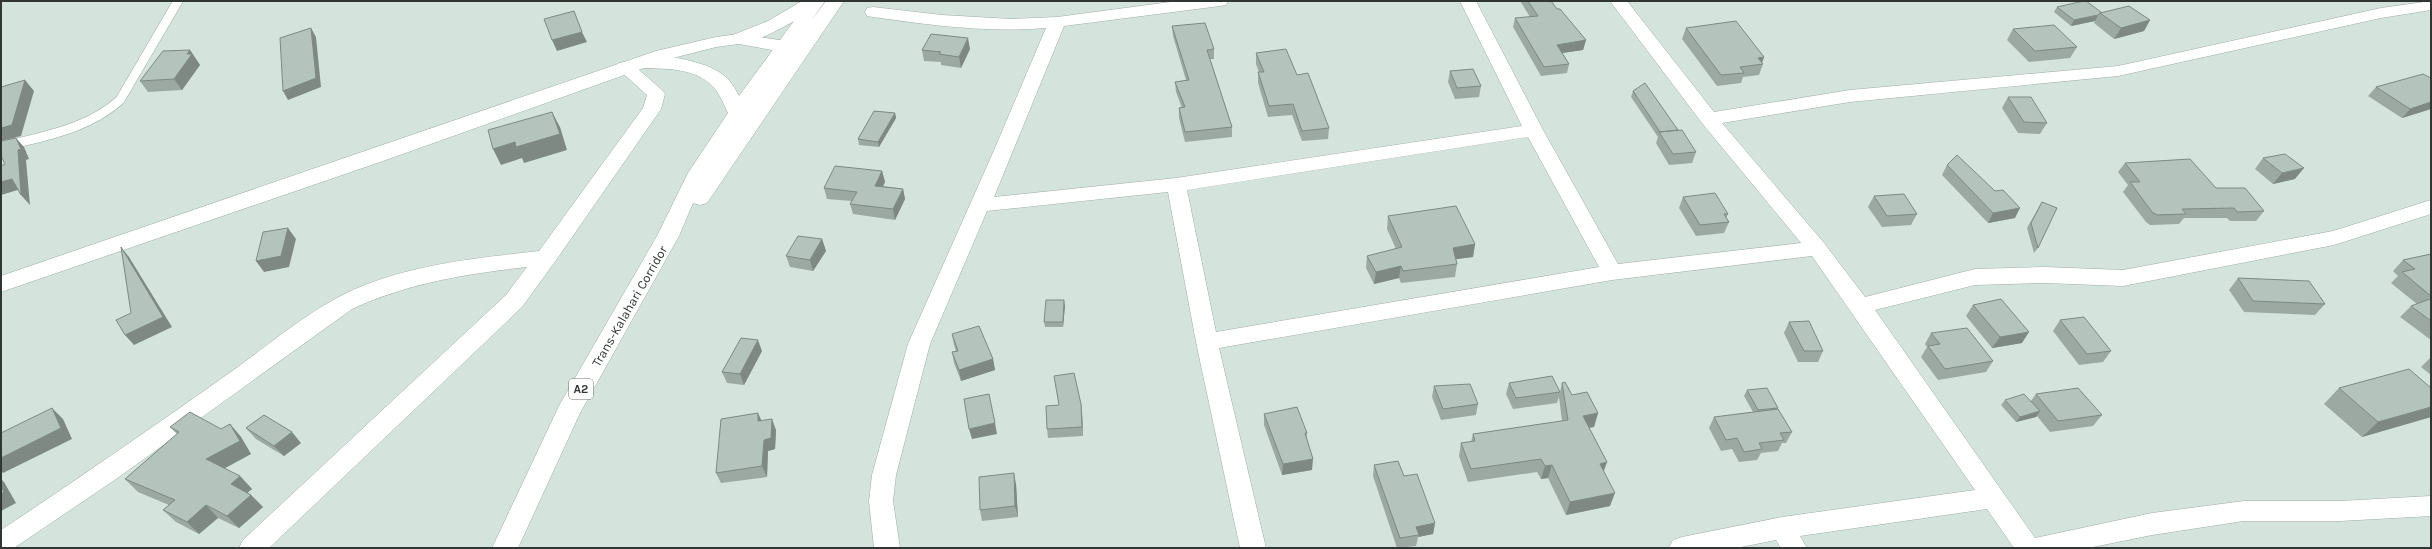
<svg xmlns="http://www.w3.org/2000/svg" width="2432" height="549" font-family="Karla,sans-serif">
  <rect width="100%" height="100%" fill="#d4e4dd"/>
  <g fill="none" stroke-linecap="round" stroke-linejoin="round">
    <g stroke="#9faea6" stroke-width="10">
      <path id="lane" d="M1 147C43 136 87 130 120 100L178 1"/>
    </g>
    <g stroke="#9faea6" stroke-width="1">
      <path id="street" d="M1178 1H1228L1226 5 1220 6 1064 26 994 197 1176 178 1522 126 1460 1H1476L1543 130 1618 264 1801 243 1702 123 1610 1H1627L1714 112 1850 90 2118 66 2381 8 2431 1V10L2381 18 2118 76 1850 102 1722 123 1824 243 1865 297 1975 269 2045 267 2123 270 2333 231 2431 200V214L2334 245 2123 286 2045 283 1975 285 1875 310 2035 538 2152 513 2244 501H2340L2431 496V516L2340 521H2244L2152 535 2088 548H2014L1987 509 1800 536 1807 548H1781L1776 540 1736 548H1669L1673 540 1682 537 1782 517 1975 490 1812 256 1612 280 1219 348 1266 548H1240L1196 342 1168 192 987 211 930 344 896 475 893 501 900 548H874L869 501 872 475 908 344 992 155 1046 28C988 33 930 25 873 17L867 16 865 12 867 8 873 7 942 15 1011 19 1057 17ZM1528 137 1599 267 1216 332 1187 190Z
        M625 62 631 63 662 90 665 94 661 109 554 263 522 307 269 548H239L243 540 506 295 527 267C466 274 408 283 352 309L116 479 14 548H1V530C78 479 153 427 228 374 269 345 315 305 360 287 416 264 478 258 539 251L643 108 647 95 616 67 619 63Z"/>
    </g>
    <g stroke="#9faea6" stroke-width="1">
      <path id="secondary" d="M739 34 800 43 807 45 809 49 807 53 800 55 739 44 716 47 669 59 383 161 1 292V276L656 51 716 37Z"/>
    </g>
    <g stroke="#9faea6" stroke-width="1">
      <path id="highway" d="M802 1H825L811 21 826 1H844L707 203 700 205 693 203 679 236 580 413 518 548H492L560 404 657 236 688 173 728 113C724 105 721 97 716 90 699 68 669 69 644 68L637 66 635 62 637 58C659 52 704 61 722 74 730 80 735 88 739 96L794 21C780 29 748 47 733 43L730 39 733 35 768 21Z"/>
    </g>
    <use href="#lane" stroke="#fff" stroke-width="9"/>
    <use href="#street" fill="#fff" fill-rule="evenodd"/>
    <use href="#secondary" fill="#fff" fill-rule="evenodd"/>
    <use href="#highway" fill="#fff" fill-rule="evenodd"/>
  </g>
  <path fill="#9ba9a2" d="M1520 1H1551L1557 9 1586 40 1583 50 1562 53 1569 64 1567 73 1541 76 1513 27 1515 18 1530 17Z
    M2057 7 2101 12 2150 20 2144 31 2114 39 2094 23 2095 21 2071 26 2054 12Z
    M1172 26 1214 49V59H1210L1232 127V137L1185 142 1179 118V108H1182L1176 92 1175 82 1186 80 1173 36Z
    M1686 28 1764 57 1762 63 1763 64 1759 75 1743 77 1741 83 1717 86 1682 39Z
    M2013 29 2077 47 2070 58 2029 62 2007 40Z
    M970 49 961 68 941 65V62L924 61 922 50Z
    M190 50 200 65 182 90 148 92 140 81Z
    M1256 53 1297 75 1329 128 1328 139 1302 141 1292 115 1268 117 1258 83V72H1259L1256 64Z
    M1450 71 1481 86 1479 97 1455 99 1448 82Z
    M2431 78V109L2402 118 2368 96 2376 87Z
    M1633 91 1678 130 1696 152 1692 163 1669 165 1656 143 1658 137 1631 97Z
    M2008 97 2047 123 2040 134 2018 133 2002 108Z
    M895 113 896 118 879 147 859 145 858 139Z
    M2263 158 2295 179 2273 184 2255 169Z
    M2125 163 2216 188 2264 211 2256 221H2230L2227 218H2184L2179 224 2150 225 2146 222 2123 192 2128 185 2118 172Z
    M1947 165 2015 218 1988 223 1942 175Z
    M882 171 885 182 883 186 903 189 905 199 895 220 853 214 850 204 852 201 827 199 824 188Z
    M1874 196 1917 214 1911 225 1882 227 1868 207Z
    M1683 197 1728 214 1726 218 1729 222 1724 233 1696 236 1679 208Z
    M2042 202 2038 248 2034 253 2027 228Z
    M1388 216 1475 244 1473 257 1456 259 1457 264 1455 277 1401 283 1399 278 1374 284 1366 268 1367 256 1396 249 1387 229Z
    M822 239 826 251 813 271 790 267 786 256Z
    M2431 254V340L2400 317 2411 306 2417 304 2391 283 2398 276 2393 271 2403 260Z
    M2238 278 2325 304 2315 315 2244 312 2229 290Z
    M1973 305 2022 343 1992 348 1966 316Z
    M1065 306 1063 327H1045L1044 322Z
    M2060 320 2111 351 2103 362 2079 365 2053 331Z
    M1789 322 1823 351 1818 362H1798L1784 333Z
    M1931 333 1993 361 1986 372 1938 380 1921 357 1927 347 1925 344Z
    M952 334 993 359 995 370 961 381 954 363 952 352 956 351 954 345Z
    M762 351 744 385 727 383 722 372Z
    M2431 357V375L2421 367Z
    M1509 383 1560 392 1562 383 1572 395 1598 413 1594 427 1589 428 1607 462 1604 471 1610 506 1566 515 1548 478 1541 479 1537 472 1468 482 1459 456 1461 443 1471 442 1473 434 1562 421 1559 397 1557 403 1513 409 1506 394Z
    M1434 386 1478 404 1476 415 1441 420 1432 397Z
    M2339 388H2431V417L2362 437 2324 404Z
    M1747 390 1778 408V409L1792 432 1786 443H1782L1778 451 1761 453 1757 460 1739 462 1732 449 1721 451 1709 428 1714 417 1753 412 1744 396Z
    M2036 394 2102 415 2093 426 2050 432 2037 416 2036 417 2016 422 2001 405 2005 400 2031 401Z
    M1081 404 1082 412 1083 436 1048 438 1047 429Z
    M1264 414 1307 433V439L1312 470 1282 475 1264 425Z
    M761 421 776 430 775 449 768 451 767 477 721 483 716 473Z
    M230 424 241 437 251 454 224 468 240 476 252 489 247 493 251 495 263 507 239 528 218 518 199 534 176 522 163 510 169 505 138 492 125 479 177 434 170 427 221 429Z
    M246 428 301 443 284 456 256 439Z
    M1374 465 1404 476 1435 523 1433 534 1418 537 1416 546 1397 548 1373 476Z
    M1016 484 1018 517 982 521 980 510Z"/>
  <path fill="#7e8984" d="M2098 15 2095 21 2071 26 2074 20Z
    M2150 20 2144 31 2114 39 2121 28Z
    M311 28 316 37 321 87 288 100 283 91Z
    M582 32 587 42 557 51 552 40Z
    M968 38 970 49 961 68 959 57Z
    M1586 40 1583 50 1555 54 1557 45Z
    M190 50 200 65 182 90 174 79 187 54Z
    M1764 57 1761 65 1758 58Z
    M25 80 34 91 21 136 1 141V128Z
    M2431 102V109L2402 118 2410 109Z
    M552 112 560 127 567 150 524 163 522 158 501 165 493 149Z
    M895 113 896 118 879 147 878 142Z
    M16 138 24 147 29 159 26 160 30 205 21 195V189L1 195V182Z
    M2304 168 2295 179 2273 184 2282 173Z
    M882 171 885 182 878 196 875 186Z
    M903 189 905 199 895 220 893 209Z
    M2020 208 2015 218 1988 223 1993 213Z
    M288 228 296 239 289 267 264 272 256 261Z
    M822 239 826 251 813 271 810 260Z
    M1475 244 1473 257 1450 260 1453 248Z
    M121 247 129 257 172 327 134 345 125 335 163 317Z
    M1401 266 1399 278 1374 284 1376 272Z
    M1064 300 1065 306 1063 327V322Z
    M2029 332 2022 343 1992 348 2000 337Z
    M758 340 762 351 744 385 740 374Z
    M993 359 995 370 961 381 959 370Z
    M1081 404 1082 412 1083 436 1082 427Z
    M2431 407V417L2362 437 2378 422Z
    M52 408 63 419 72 439 3 473 1 471V458Z
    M2040 411 2036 417 2016 422 2020 417Z
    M758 413 763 424 758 421Z
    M1598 413 1594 427 1579 429 1583 416Z
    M772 419 776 430 775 449 768 451 767 477 762 466 764 440Z
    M995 423 997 434 972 439 969 429Z
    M230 424 241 437 251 454 218 472 206 459Z
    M292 432 301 443 284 456 274 446Z
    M1313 459 1312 470 1282 475 1283 464Z
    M1607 462 1602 475 1600 464Z
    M1552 465 1548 478 1541 479 1545 466Z
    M1014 473 1016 484 1018 517 1015 506Z
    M240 476 252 489 242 497 231 484Z
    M1 479 4 482 16 503 1 511Z
    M1615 493 1610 506 1566 515 1570 502Z
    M251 495 263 507 239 528 227 516Z
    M206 505 218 518 199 534 187 522Z
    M1435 523 1433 534 1418 537 1419 535 1416 527Z"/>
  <path fill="#b4c4bc" stroke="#7e8984" d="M1528 1H1551L1557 9H1560L1586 40 1557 45 1569 64 1544 67 1515 18 1538 16Z
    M2084 1H2086L2101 12 2098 15 2074 20 2057 7Z
    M2129 6 2150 20 2121 28 2100 13Z
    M574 11 582 32 552 40 544 19Z
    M1736 21 1764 57 1758 58 1763 64 1740 67 1744 73 1721 75 1686 28Z
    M1205 23 1214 49 1207 50 1232 127 1185 132 1179 108 1185 107 1175 82 1189 80 1172 26Z
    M2054 25 2077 47 2035 51 2013 29Z
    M311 28 316 78 283 91 280 38Z
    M931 34 968 38 959 57 939 54 941 52 922 50Z
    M1286 49 1297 75 1308 73 1329 128 1302 131 1293 104 1269 106 1258 72H1264L1256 53Z
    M190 50 187 54H192L174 79 140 81 163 51Z
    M1473 69 1481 86 1457 88 1450 71Z
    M2423 74 2431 78V102L2410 109 2376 87Z
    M25 80 12 125 1 128V87Z
    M1645 83 1678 130 1660 132 1633 91Z
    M2008 97H2031L2047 123 2024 122Z
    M874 111 895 113 878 142 858 139Z
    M552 112 560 134 516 147 515 142 493 149 488 130Z
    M1682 130 1696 152 1673 154 1659 132Z
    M16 138 21 149 18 150 21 195 12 179 1 182V166L5 164 1 156V141Z
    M2285 154 2304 168 2282 173 2263 158Z
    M1957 155 1995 191 2003 190 2020 208 1993 213 1947 165Z
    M2190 159 2216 188H2245L2264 211 2237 212 2234 208 2182 209 2186 214 2157 215 2152 212 2130 182H2140L2125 163Z
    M835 166 882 171 875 186 903 189 893 209 850 204 857 192 824 188Z
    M1715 193 1728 214H1724L1729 222 1700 225 1683 197Z
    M1904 194 1917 214 1887 216 1874 196Z
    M2042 202 2057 208 2038 248 2031 223Z
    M1456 206 1475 244 1453 248 1457 264 1403 271 1401 266 1376 272 1367 256 1402 247 1388 216Z
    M288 228 281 256 256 261 263 232Z
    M798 236 822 239 810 260 786 256Z
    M121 247 163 317 125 335 116 320 131 313Z
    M2431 254V296L2402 272 2415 269 2403 260Z
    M2238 278 2309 281 2325 304 2253 301Z
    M2001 299 2029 332 2000 337 1973 305Z
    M2430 299H2431V321L2411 306Z
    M1046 300H1064L1063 322H1044Z
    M2084 317 2111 351 2087 354 2060 320Z
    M1809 321 1823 351H1804L1789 322Z
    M979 326 993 359 959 370 952 352 958 351 952 334Z
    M1967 328 1993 361 1945 369 1928 346 1940 344 1931 333Z
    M741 338 758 340 740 374 722 372Z
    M2409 369 2431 388V407L2378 422 2339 388Z
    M1074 373 1081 404 1082 427 1047 429 1046 406 1059 405 1054 376Z
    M1552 376 1560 392 1516 398 1509 383Z
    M1565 382 1572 395 1587 392 1598 413 1583 416 1607 462 1600 464 1615 493 1570 502 1552 465 1545 466 1541 459 1471 469 1461 443 1475 441 1473 434 1568 420 1562 383Z
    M1470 384 1478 404 1443 409 1434 386Z
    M1767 388 1778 408 1758 410 1747 390Z
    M2078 388 2102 415 2058 421 2036 394Z
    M989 394 995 423 969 429 964 399Z
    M2024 394 2040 411 2020 417 2005 400Z
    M1297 407 1307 433H1305L1313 459 1283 464 1264 414Z
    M52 408 61 428 1 458V433Z
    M1778 409 1792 432 1780 433 1784 440 1759 443 1762 449 1744 452 1737 438 1726 440 1714 417Z
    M190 412 221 429 230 424 240 441 206 459 240 476 231 484 251 495 227 516 206 505 187 522 163 510 175 500 125 479 179 432 170 427Z
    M758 413V421L772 419 771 438 764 440 762 466 716 473 721 419Z
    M264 415 292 432 274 446 246 428Z
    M1398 461 1404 476 1417 474 1435 523 1416 527 1419 535 1400 538 1374 465Z
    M1014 473 1015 506 980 510 979 477Z
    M1 487 4 492 1 494Z"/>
  <g text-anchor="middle" stroke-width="4" stroke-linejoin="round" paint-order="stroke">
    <rect fill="#fff" stroke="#6e7270" stroke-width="1" x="569" y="379" width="24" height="20" rx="3"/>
    <g font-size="12" font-weight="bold" fill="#303633">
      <text x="581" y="393">A2</text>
    </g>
    <g font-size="13" fill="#303633" stroke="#fff">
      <text transform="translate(629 306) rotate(-60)" y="5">Trans-Kalahari Corridor</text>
    </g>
  </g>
  <rect width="2432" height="549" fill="none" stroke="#303633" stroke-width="4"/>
</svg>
